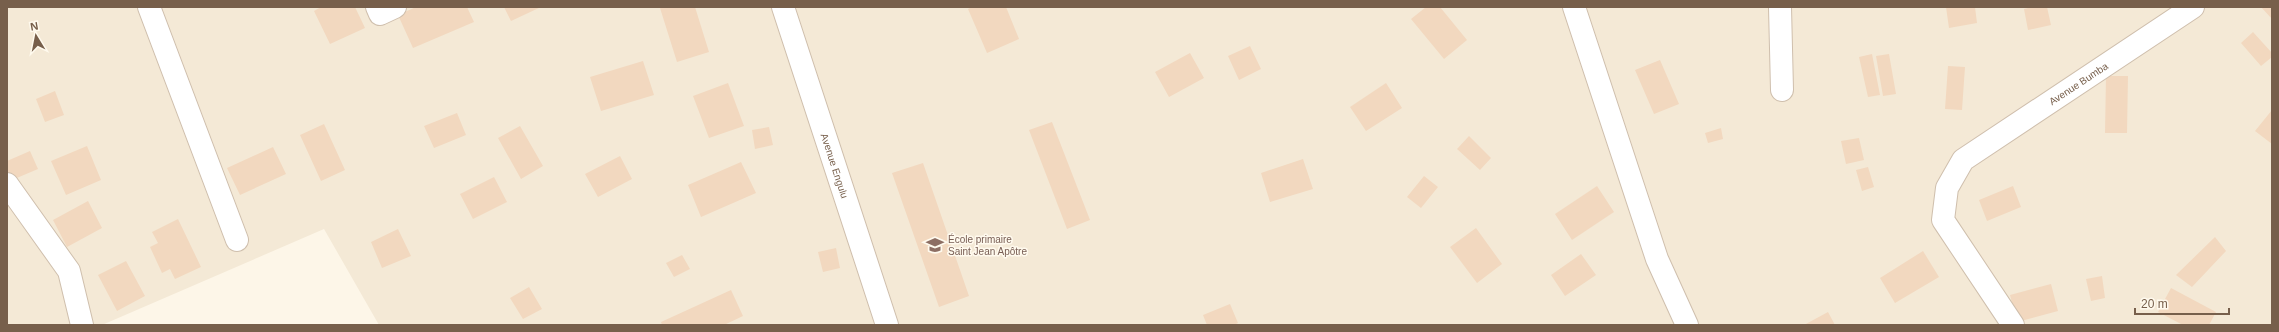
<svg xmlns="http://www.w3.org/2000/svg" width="2279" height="332" font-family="Arial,sans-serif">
  <rect width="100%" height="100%" fill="#fdf6e8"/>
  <path fill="#f4e9d6" d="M7 7H2272V325H379L324 229 102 325H7Z"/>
  <path fill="#f2d8bf" d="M321 7H355L365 28 330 44 314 11Z
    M416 7H467L474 22 413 48 398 15Z
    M504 7H541L511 21Z
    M664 7H695L709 52 677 62 660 8Z
    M972 7H1006L1019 39 987 53 968 9Z
    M1426 7H1440L1467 40 1444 59 1411 19Z
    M1946 7H1975L1977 23 1949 28Z
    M2032 7H2047L2051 25 2028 30 2024 9Z
    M2261 7H2272V19Z
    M2253 32 2272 53V57L2261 66 2241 43Z
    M1250 46 1261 69 1239 80 1228 56Z
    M1190 53 1204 78 1169 97 1155 72Z
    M1872 54 1880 95 1868 97 1859 57Z
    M1889 54 1896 94 1883 96 1876 56Z
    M1660 60 1679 104 1654 114 1635 70Z
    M643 61 654 95 601 111 590 77Z
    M1948 66 1965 67 1962 110 1945 109Z
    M2106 76H2128L2127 133H2105Z
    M728 83 744 126 709 138 693 96Z
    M1386 83 1402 108 1366 131 1350 107Z
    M55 91 64 115 45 122 36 99Z
    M2272 110V144L2255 131Z
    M457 113 466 135 434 148 424 126Z
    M1052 122 1090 220 1067 229 1029 130Z
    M324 124 345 170 321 181 300 135Z
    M520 126 543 166 521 179 498 138Z
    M769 127 773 145 755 149 752 130Z
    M1721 128 1723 139 1708 143 1705 133Z
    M1469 136 1491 158 1480 170 1457 149Z
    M1859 138 1864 160 1846 164 1841 141Z
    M87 146 101 180 66 195 51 161Z
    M273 147 286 174 240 195 227 168Z
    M30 151 38 169 12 180 7 169V161Z
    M620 156 632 179 598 197 585 174Z
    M1303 159 1313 189 1270 202 1261 173Z
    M741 162 756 193 701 217 688 185Z
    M923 163 969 296 939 307 892 173Z
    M1868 167 1874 187 1862 191 1856 170Z
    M1424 176 1438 187 1421 208 1407 197Z
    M494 177 507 202 473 219 460 194Z
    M1597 186 1614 212 1572 240 1555 214Z
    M2013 186 2021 207 1987 221 1979 200Z
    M88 201 102 228 67 247 53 220Z
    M178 219 201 267 175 279 170 269 162 273 150 247 158 243 152 232Z
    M1476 228 1502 264 1477 283 1450 247Z
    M398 229 411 256 382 268 371 242Z
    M2215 237 2226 251 2192 287 2176 275Z
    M836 248 840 268 823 272 818 252Z
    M1923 251 1939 277 1895 303 1880 278Z
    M1581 254 1596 275 1565 296 1551 275Z
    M682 255 690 269 674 277 666 263Z
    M126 261 145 296 117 311 98 275Z
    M2102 276 2105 298 2091 301 2086 279Z
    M2051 284 2058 311 2017 322 2010 295Z
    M529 287 542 309 523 319 510 298Z
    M2171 288 2216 312 2209 325H2183L2158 312Z
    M731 290 743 316 724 325H662L661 322Z
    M1230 304 1238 323 1234 325H1207L1203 315Z
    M1828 312 1835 325H1804Z"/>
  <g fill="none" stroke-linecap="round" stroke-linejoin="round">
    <g stroke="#cfbfad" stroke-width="24">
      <g id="minor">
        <path d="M149 7 237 240"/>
        <path d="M377 7 380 14 395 7"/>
        <path id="s1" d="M783 7 887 325"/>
        <path d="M1574 7 1657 259 1687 325"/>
        <path d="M1780 7 1782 90"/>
        <path d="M7 184 69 271 82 325"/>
        <path id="s2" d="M2013 325 1943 220 1947 188 1963 160 2193 7"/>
      </g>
    </g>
    <use href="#minor" stroke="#fff" stroke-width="22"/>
  </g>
  <defs>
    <g id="school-bare" transform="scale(1.38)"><path d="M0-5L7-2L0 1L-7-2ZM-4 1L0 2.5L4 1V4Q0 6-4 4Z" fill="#8d6e63" stroke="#fffaee" stroke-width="2.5" paint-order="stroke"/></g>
  </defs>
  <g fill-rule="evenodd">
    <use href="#school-bare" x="935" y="245"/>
  </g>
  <g text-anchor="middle" stroke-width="3" stroke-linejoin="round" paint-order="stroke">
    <g font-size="10" fill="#775f4b" stroke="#fffaee">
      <text dy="4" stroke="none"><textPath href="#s2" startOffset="329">Avenue Bumba</textPath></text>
      <text dy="4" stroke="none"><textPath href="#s1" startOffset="167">Avenue Engulu</textPath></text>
    </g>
    <g font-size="10" fill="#785e54" stroke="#fffaee" text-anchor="start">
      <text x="948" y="243">École primaire<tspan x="948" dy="12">Saint Jean Apôtre</tspan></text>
    </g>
  </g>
  <rect width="2279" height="332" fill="none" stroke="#775f4b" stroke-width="16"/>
  <g transform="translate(36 36) rotate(350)" stroke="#fffaee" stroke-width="3" paint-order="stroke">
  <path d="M0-3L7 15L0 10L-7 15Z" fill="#775f4b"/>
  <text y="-6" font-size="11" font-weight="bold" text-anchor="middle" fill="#775f4b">N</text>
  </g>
  <path d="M2135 308v6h94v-6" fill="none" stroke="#775f4b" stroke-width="2"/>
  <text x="2141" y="308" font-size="12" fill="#775f4b" stroke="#fffaee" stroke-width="3" paint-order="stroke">20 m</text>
</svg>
